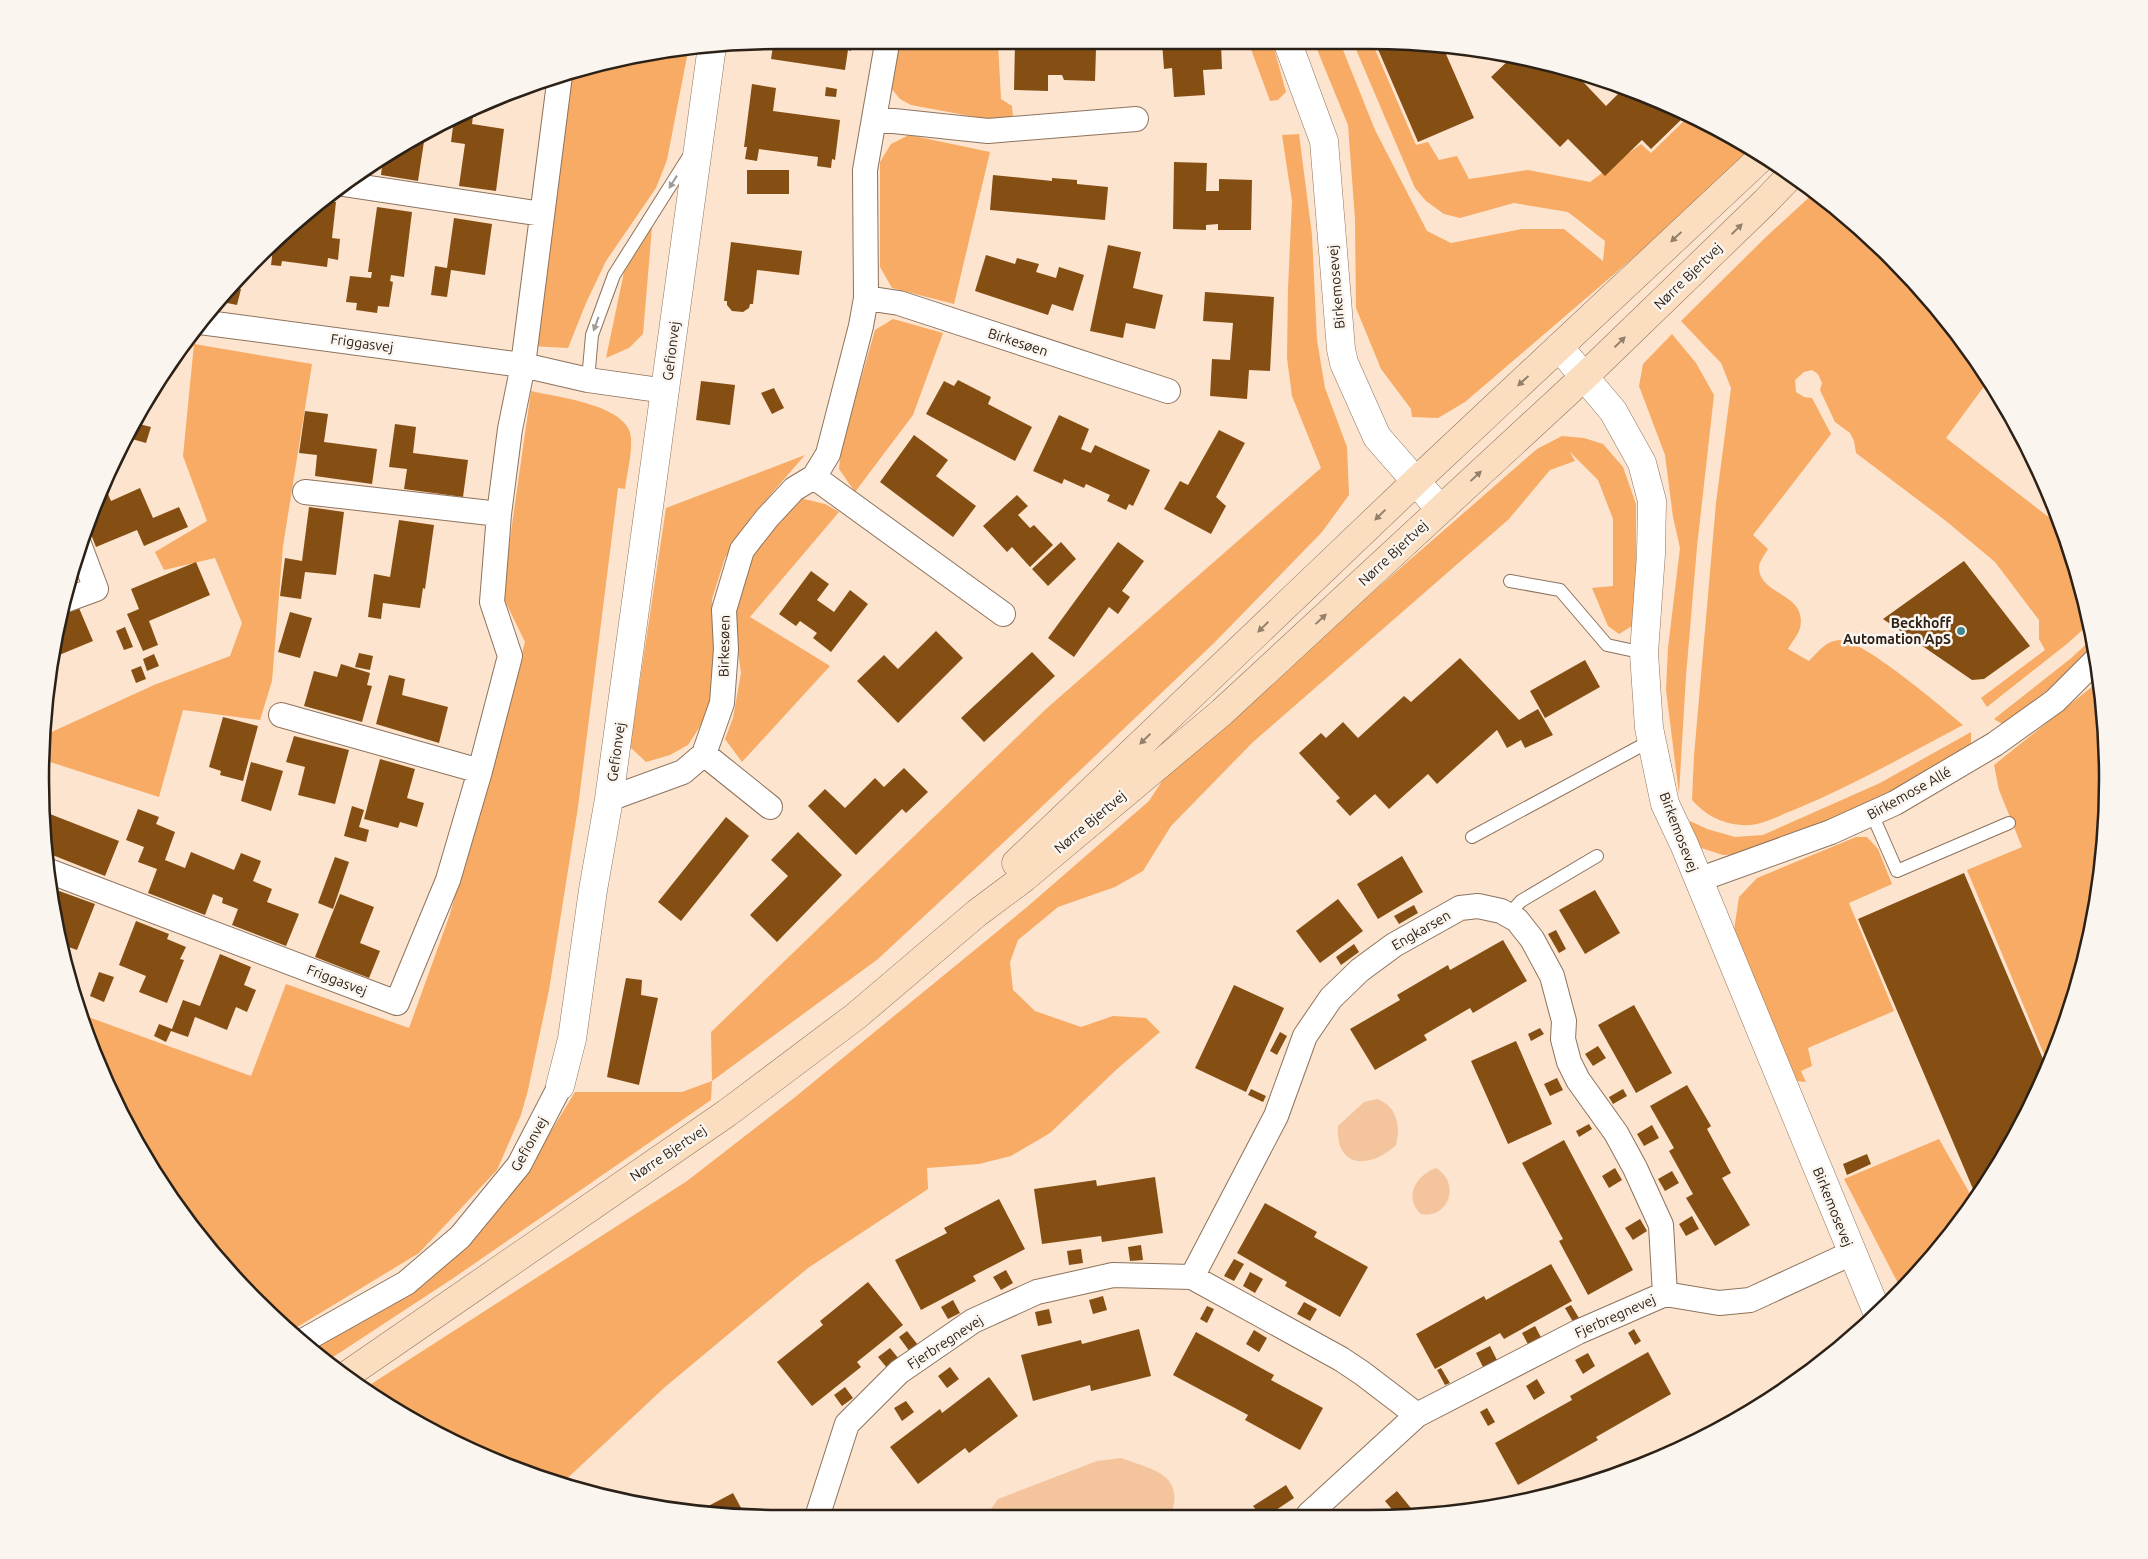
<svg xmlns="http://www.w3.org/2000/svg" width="2148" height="1559" font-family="Ubuntu,sans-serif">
  <rect width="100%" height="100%" fill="#fce4cf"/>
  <path fill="#f7ab64" d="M1339 40 1375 130 1427 231 1451 243 1522 229H1564L1603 261 1605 241 1568 212 1514 203 1460 218 1444 214 1426 201 1415 188 1352 40H1371L1416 145 1428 142 1439 160 1457 156 1469 179 1528 170 1590 182 1641 144 1651 153 1689 116 1753 150 1676 221 1465 402 1438 418 1412 417 1411 409 1381 369 1356 308 1355 219 1348 125 1314 42 1308 41Z
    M1248 41H1272L1286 92 1278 100 1270 101Z
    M998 43 1001 99 1012 106 1013 117 986 119 911 105 900 99 891 88 898 44Z
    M683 46H689L667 160 656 188 606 261 586 303 568 348 530 346 568 72 588 65Z
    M1299 134 1312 235 1317 340 1325 388 1347 447 1349 495 1322 532 1214 643 1033 815 878 959 712 1081 711 1100 455 1277 327 1361 309 1348 528 1169 575 1092H682L712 1081 711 1032 1046 709 1321 468 1292 396 1287 358 1288 288 1292 201 1282 135Z
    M909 135 990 152 954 304 892 288 880 267V162L891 144Z
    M1815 192 1856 224 1955 329 1988 381 1946 438 2059 525 2083 588 2089 624 2068 643 1987 707 1981 698 2045 650 2039 639V620L1995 562 1946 521 1856 453 1854 441 1850 433 1835 422 1820 390 1822 383 1818 374 1812 370 1804 372 1795 380 1796 392 1804 397 1812 398 1831 434 1753 535 1768 549C1765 554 1760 561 1759 566 1758 596 1808 592 1800 628 1798 635 1791 643 1788 649L1809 661C1819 651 1825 641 1840 640 1862 639 1943 708 1963 725 1908 754 1854 785 1796 809 1780 815 1760 827 1742 825 1722 824 1705 815 1692 800L1694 756 1716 503 1731 388 1721 363 1681 321 1767 236Z
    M652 227 643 334 629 348 606 358 624 272Z
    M893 319 943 333 913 415 855 492 839 469 841 449 875 330Z
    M1672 334 1696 363 1714 395 1697 547 1686 676 1679 794 1666 690 1668 648 1680 548 1673 517 1665 455 1639 386 1643 364Z
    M194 344 312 364 283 546 272 681 260 720 183 710 159 797 50 762 41 791 43 736 154 685 230 656 242 623 215 558 164 570 155 552 207 521 183 456Z
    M531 391C556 397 630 405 631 438 632 455 627 473 625 489L618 488 578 807 549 990 528 1090 521 1115 497 1170 419 1253 289 1332 193 1230 139 1149 96 1062 80 1014 251 1076 286 984 409 1028 449 917 483 800 525 642 502 595Z
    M1562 436 1584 438 1603 444 1623 467 1636 504V588L1632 626 1619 634 1608 626 1592 588 1613 586V519L1598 480 1570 452 1575 461 1550 470 1509 519 1253 742 1171 826 1143 871 1115 887 1058 907 1018 940 1010 962 1013 990 1035 1011 1081 1027 1113 1016 1146 1018 1160 1032 1116 1070 1050 1133 1011 1156 979 1164 927 1168 928 1189 808 1268 665 1387 560 1485 542 1480 410 1420 365 1388 687 1181 794 1098 1027 907 1149 801 1170 769 1537 449Z
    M805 455 752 516 725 558 712 599 716 677 708 714 688 745 670 755 646 762 630 747 666 508Z
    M800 498 825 504 839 512 750 617 830 666 742 762 725 739 733 718 741 673 734 625 742 580 759 540Z
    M2091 640 2094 653 2004 725 1994 719 2070 659Z
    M2098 682 2106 731 2102 876 2069 1017 2048 1064 1967 870 2022 847 1999 790 1994 765Z
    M1971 732V743L1964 750 1917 779 1857 809 1749 854 1723 855 1701 848 1687 831 1690 821 1707 829 1735 837 1763 835 1880 783Z
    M1856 837H1867L1878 849 1892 884 1849 903 1894 1011 1808 1048 1812 1066 1801 1071 1806 1082 1796 1081 1734 930 1739 897 1757 878Z
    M1939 1139 1973 1199 1925 1267 1901 1289 1844 1179Z"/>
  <path fill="#f4c59c" d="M1377 1099C1397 1106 1401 1126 1396 1145 1371 1169 1335 1169 1338 1126L1364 1102Z
    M1436 1168C1461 1183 1449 1219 1421 1214 1403 1198 1416 1175 1436 1168Z
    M1121 1458C1150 1469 1184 1473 1172 1512L1167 1515 986 1516 998 1499 1097 1461Z"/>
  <path fill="#854f13" d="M1374 40 1442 45 1474 118 1418 142Z
    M1162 42H1205V45L1221 44 1222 69 1203 70 1205 95 1174 97 1172 68 1164 69Z
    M1015 43 1066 44V43H1083L1085 48 1096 49 1095 81 1064 80 1062 75H1048V91L1014 90Z
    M852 45 851 51 848 50 845 70 771 59 773 46Z
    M1513 56 1571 69 1606 106 1625 87 1652 96 1686 115 1651 149 1642 140 1605 176 1568 139 1560 147 1491 77Z
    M752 84 776 88 773 111 840 120 835 160 832 159 831 168 817 166 818 157 759 149 757 161 745 159 747 147H744Z
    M826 87 837 89 836 97 825 96Z
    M477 107 476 117 473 116 472 124 504 129 496 191 459 186 465 144 451 142 454 119Z
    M425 135 418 181 381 175 383 157Z
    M1174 162 1207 163 1206 191H1219V179L1252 180 1251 230H1218V224L1206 225V230L1173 229Z
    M747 170H789V194H747Z
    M993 175 1052 181V178L1077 180V184L1108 187 1105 220 990 210Z
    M323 200 336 202 332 238 340 239 338 260 328 258 327 267 282 261 281 266 271 265 274 241 284 232 295 233 297 220Z
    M377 207 412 212 404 277 391 275 390 281 393 282 389 307 378 306 377 313 356 310 357 303 346 302 350 276 371 278 372 272H368Z
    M454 218 492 224 485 275 451 270 447 297 431 295 435 266 447 268Z
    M731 242 802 251 799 275 757 270 753 304H750L749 308 743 312 732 311 727 305V301H724Z
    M1108 245 1141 252 1133 288 1163 295 1155 329 1126 323 1123 338 1090 331Z
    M986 255 1015 264 1017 258 1039 264 1036 272 1056 278 1059 267 1084 275 1073 311 1052 304 1048 315 975 291Z
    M229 286 241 289 237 305 217 301Z
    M1205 292 1274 297 1270 371 1249 370 1247 399 1210 396 1212 359 1230 360 1233 323 1203 321Z
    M958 380 991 397 988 404 1032 427 1015 461 926 414 944 381 954 386Z
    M701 381 735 385 730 425 696 420Z
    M774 388 784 408 772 414 761 393Z
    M305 411 328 414 324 442 377 449 372 484 315 476 317 455 299 453Z
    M1059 415 1089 429 1081 449 1091 453 1095 445 1150 470 1133 506 1129 504 1126 510 1107 501 1110 495 1086 484 1084 488 1064 479 1062 484 1033 471Z
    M135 419 140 421 139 424 151 427 146 443 125 437Z
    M395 424 416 427 413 453 468 460 463 497 404 489 407 469 389 467Z
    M1219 430 1245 443 1216 497 1226 506 1211 534 1164 509 1180 481 1188 485Z
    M914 435 948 460 936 476 976 506 953 537 880 482Z
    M105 487 111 501 140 488 153 518 179 507 188 527 144 546 137 530 96 547 87 524 101 488Z
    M1017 495 1028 506 1018 515 1030 528 1034 525 1053 545 1030 567 1012 547 1007 552 983 526Z
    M309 507 344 512 336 575 305 572 301 599 280 596 285 558 302 561Z
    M399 520 434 525 425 589 423 588 420 608 383 603 381 619 368 617 374 574 390 577Z
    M1061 542 1076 559 1048 586 1032 569Z
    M1118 542 1144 561 1122 591 1130 597 1118 614 1109 607 1074 657 1048 638Z
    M1964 561 2030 646 1984 679 1972 680 1883 619Z
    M196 562 210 595 149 621 158 645 143 651 127 614 139 609 131 589Z
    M811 571 829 584 817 600 834 612 850 590 868 604 831 652 813 638 817 633 800 621 796 626 779 614Z
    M79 608 93 641 52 658 62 615Z
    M290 612 312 618 300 658 278 652Z
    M125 627 133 647 124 650 116 631Z
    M936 631 963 658 898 723 857 681 884 655 898 669Z
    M1032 652 1055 676 984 742 961 718Z
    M359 653 373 656 370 670 355 667Z
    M154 654 159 666 147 671 143 659Z
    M1460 658 1519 720 1538 709 1553 735 1525 748 1521 740 1507 748 1497 730 1437 784 1428 774 1389 809 1375 794 1350 816 1336 801 1340 798 1299 753 1321 733 1326 738 1343 722 1358 738 1404 696 1411 702Z
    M1585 660 1600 687 1545 718 1530 691Z
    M341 664 370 673 367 685 372 686 362 722 304 706 314 671 337 677Z
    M141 666 146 679 136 683 131 670Z
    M389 675 405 679 402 695 448 707 439 743 376 724Z
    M223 717 258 726 243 781 220 775 221 771 209 767Z
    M294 736 349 750 335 804 298 795 305 767 286 762Z
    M380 759 415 769 407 798 424 803 417 827 400 822 398 828 364 819Z
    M251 762 283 771 271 811 241 801Z
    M904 768 928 792 906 813 902 809 856 855 808 806 825 789 845 808 875 778 884 787Z
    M352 806 364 810 359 827 369 830 366 842 344 836Z
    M138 809 159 817 156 824 175 832 165 860 185 868 191 852 234 870 241 853 261 861 253 881 272 889 267 902 299 914 286 946 232 925 238 909 222 903 223 898 213 894 205 915 148 893 157 869 138 862 144 847 126 840Z
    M50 814 119 841 105 876 45 852 43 830Z
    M726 817 749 836 681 921 658 902Z
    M798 832 842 875 777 942 750 915 788 876 771 860Z
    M1402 856 1423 892 1378 919 1357 884Z
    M335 857 349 862 333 909 318 903Z
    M1964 873 2046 1066 2009 1149 1976 1196 1858 919Z
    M51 888 95 904 77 950 60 944 50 892Z
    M1595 890 1620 933 1585 954 1559 910Z
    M340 894 374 907 360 943 380 951 369 978 315 957Z
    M1338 899 1363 931 1320 963 1296 931Z
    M1414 905 1418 913 1399 924 1394 916Z
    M136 921 169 934 167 939 186 947 180 959 184 960 167 1003 139 992 146 976 119 965Z
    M1556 930 1566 949 1559 953 1548 934Z
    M1503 940 1527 981 1473 1013 1470 1008 1424 1035 1427 1040 1375 1070 1350 1029 1400 1000 1397 995 1448 965 1450 970Z
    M1354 944 1359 952 1341 965 1336 957Z
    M220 954 251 967 244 985 256 990 247 1012 236 1007 227 1030 195 1017 188 1037 171 1031 166 1042 154 1036 159 1024 172 1029 183 1000 200 1006Z
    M99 972 114 977 104 1002 90 996Z
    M626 978 642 980 641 995 658 998 639 1085 607 1077Z
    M1234 985 1284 1008 1246 1092 1195 1068Z
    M1634 1005 1672 1073 1636 1093 1598 1025Z
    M1540 1028 1544 1034 1531 1041 1528 1034Z
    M1280 1032 1287 1036 1277 1055 1270 1051Z
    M1516 1041 1552 1124 1508 1144 1471 1061Z
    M1598 1046 1606 1058 1593 1066 1585 1054Z
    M1557 1078 1563 1090 1550 1096 1544 1084Z
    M1687 1085 1711 1126 1707 1129 1731 1173 1722 1178 1750 1225 1715 1246 1686 1198 1693 1194 1669 1151 1674 1148 1650 1106Z
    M1251 1089 1266 1096 1263 1102 1248 1095Z
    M1623 1089 1627 1096 1613 1104 1609 1097Z
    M1589 1124 1592 1129 1579 1137 1576 1131Z
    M1652 1125 1659 1138 1644 1146 1637 1134Z
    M1564 1140 1633 1270 1588 1295 1559 1241 1563 1239 1522 1163Z
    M1867 1154 1871 1164 1847 1175 1843 1164Z
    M1615 1168 1622 1180 1609 1188 1602 1176Z
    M1672 1171 1679 1183 1665 1191 1658 1179Z
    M1155 1177 1163 1233 1102 1242 1101 1236 1042 1244 1034 1189 1096 1180 1097 1186Z
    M999 1199 1025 1249 973 1276 976 1281 921 1310 895 1260 947 1233 944 1228Z
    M1265 1203 1317 1232 1314 1237 1368 1267 1340 1317 1285 1286 1287 1282 1237 1253Z
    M1692 1216 1699 1229 1686 1236 1679 1224Z
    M1640 1219 1647 1231 1633 1240 1625 1228Z
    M1141 1245 1143 1260 1130 1261 1128 1247Z
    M1081 1249 1083 1263 1069 1265 1067 1251Z
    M1234 1259 1244 1264 1234 1281 1224 1276Z
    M1551 1264 1572 1301 1504 1339 1500 1333 1435 1369 1416 1334 1484 1296 1486 1300Z
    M1006 1270 1013 1283 1001 1290 993 1277Z
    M1250 1272 1263 1279 1255 1293 1243 1286Z
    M868 1282 903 1325 857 1362 861 1367 812 1406 777 1362 823 1325 820 1321Z
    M1103 1296 1107 1310 1093 1314 1089 1300Z
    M953 1300 960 1313 948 1319 941 1307Z
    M1304 1302 1317 1309 1310 1321 1297 1314Z
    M1571 1305 1579 1318 1573 1322 1565 1308Z
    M1207 1306 1214 1309 1207 1323 1200 1319Z
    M1049 1309 1052 1323 1038 1326 1035 1312Z
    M1535 1326 1543 1341 1530 1348 1522 1333Z
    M1139 1329 1151 1376 1091 1391 1090 1385 1033 1401 1021 1355 1081 1340 1082 1344Z
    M1634 1329 1641 1341 1635 1345 1628 1333Z
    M1254 1330 1267 1338 1259 1352 1246 1344Z
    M907 1331 918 1345 910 1352 899 1337Z
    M1196 1332 1274 1375 1271 1380 1323 1408 1300 1450 1245 1420 1248 1415 1173 1375Z
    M1490 1346 1497 1360 1483 1367 1476 1353Z
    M890 1348 899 1359 887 1368 878 1357Z
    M1648 1352 1671 1394 1596 1437 1598 1440 1518 1485 1495 1443 1572 1400 1570 1396Z
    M1588 1353 1595 1366 1583 1374 1575 1360Z
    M950 1367 959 1379 947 1388 938 1376Z
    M1441 1368 1450 1383 1445 1385 1437 1370Z
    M989 1377 1018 1416 969 1453 965 1448 918 1484 890 1447 940 1409 942 1413Z
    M1537 1379 1545 1393 1534 1400 1526 1386Z
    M845 1387 853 1398 842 1406 834 1395Z
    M906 1401 914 1412 902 1421 894 1408Z
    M1487 1408 1495 1422 1488 1426 1480 1412Z
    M1286 1485 1294 1498 1270 1514H1259L1253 1506Z
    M1397 1491 1415 1513H1395L1385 1501Z
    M733 1493 746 1517 695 1513Z"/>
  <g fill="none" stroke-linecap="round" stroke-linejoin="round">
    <g stroke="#8e735c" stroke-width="14">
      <path id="service" d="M588 380 592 335 614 275 691 153
        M1510 581 1560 590 1607 645 1644 653
        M1872 814 1897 871 2009 823
        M1472 837 1652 740
        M1508 915 1521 901 1597 856"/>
    </g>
    <g stroke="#8e735c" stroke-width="26">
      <path id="minor" d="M875 119 988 131 1136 119
        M343 184 542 214
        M866 298 899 303 1168 391
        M200 322 523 365 588 380 666 391
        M814 477 1003 614
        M305 492 499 514
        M66 600 96 589 79 544
        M281 715 480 771
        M704 754 770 807
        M609 799 683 772 704 754 722 703 726 649 724 610 742 550 767 518 794 489 814 477 828 454 861 326 866 298 865 170 887 44
        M46 870 397 1003 448 880 480 771 510 656 492 602 499 514 510 429 523 365 560 75
        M1698 880 1831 832 1895 803 1995 744 2055 701 2095 661
        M1192 1277 1276 1116 1305 1036 1331 998 1360 970 1394 945 1460 908 1478 906 1501 911 1517 920 1532 939 1552 976 1564 1021 1563 1039 1569 1062 1578 1080 1616 1133 1635 1168 1661 1225 1665 1294
        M301 1342 406 1283 460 1237 519 1165 560 1086
        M1309 1514 1417 1415 1578 1332 1665 1294 1719 1303 1750 1300 1852 1253
        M817 1517 847 1424 899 1372 973 1321 1037 1292 1113 1275 1192 1277 1341 1359 1362 1373 1417 1415"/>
    </g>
    <g stroke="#8e735c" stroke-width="29">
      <path id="tertiary" d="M1287 41 1324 141 1341 349 1344 363 1377 437 1440 509
        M1559 347 1613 411 1642 463 1652 501 1651 554 1644 653 1649 728 1665 804 1684 844 1877 1312
        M560 1086 572 1039 593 890 609 799 712 46"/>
    </g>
    <g stroke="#8e735c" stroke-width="29">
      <path id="secondary" d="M1016 863 1416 481 1763 156
        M347 1375 727 1113 856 1016 977 913 1024 878 1222 712 1585 376 1765 202 1792 174"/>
    </g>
    <use href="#service" stroke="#fff" stroke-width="12"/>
    <use href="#minor" stroke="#fff" stroke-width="24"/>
    <use href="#tertiary" stroke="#fff" stroke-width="28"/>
    <use href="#secondary" stroke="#fadebf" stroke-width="28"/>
  </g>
  <defs><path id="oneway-solid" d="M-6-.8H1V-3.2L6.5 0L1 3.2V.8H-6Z" transform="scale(1.25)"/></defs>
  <g fill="#a09b97">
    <use href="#oneway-solid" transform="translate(673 182) rotate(122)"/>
    <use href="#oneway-solid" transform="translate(596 324) rotate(110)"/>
  </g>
  <g fill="#93806b">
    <use href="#oneway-solid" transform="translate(1737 229) rotate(-44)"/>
    <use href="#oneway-solid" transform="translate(1676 237) rotate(137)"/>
    <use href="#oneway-solid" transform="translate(1620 342) rotate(-44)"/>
    <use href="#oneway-solid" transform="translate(1523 381) rotate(137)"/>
    <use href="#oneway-solid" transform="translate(1476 476) rotate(-43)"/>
    <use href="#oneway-solid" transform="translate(1380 515) rotate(136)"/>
    <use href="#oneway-solid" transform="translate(1321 619) rotate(-43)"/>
    <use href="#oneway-solid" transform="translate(1263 627) rotate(136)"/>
    <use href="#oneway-solid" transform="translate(1145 739) rotate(136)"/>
  </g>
  <circle fill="#418694" stroke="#fbf5ef" stroke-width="2" cx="1961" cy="631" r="5"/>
  <g text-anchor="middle" stroke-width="5" stroke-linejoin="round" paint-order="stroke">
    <g font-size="14" fill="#2c2117" stroke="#fbf5ef">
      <text transform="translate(1688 276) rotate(-44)" y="5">Nørre Bjertvej</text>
      <text transform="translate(1336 287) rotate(-95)" y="5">Birkemosevej</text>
      <text transform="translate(1018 342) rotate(18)" y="5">Birkesøen</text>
      <text transform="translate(362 343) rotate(8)" y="5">Friggasvej</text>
      <text transform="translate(671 351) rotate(-83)" y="5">Gefionvej</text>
      <text transform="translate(1393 553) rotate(-43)" y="5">Nørre Bjertvej</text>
      <text transform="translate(724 646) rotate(-89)" y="5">Birkesøen</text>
      <text transform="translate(616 752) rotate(-82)" y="5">Gefionvej</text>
      <text transform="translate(1909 793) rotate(-29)" y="5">Birkemose Allé</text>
      <text transform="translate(1090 822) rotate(-40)" y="5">Nørre Bjertvej</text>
      <text transform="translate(1679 832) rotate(69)" y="5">Birkemosevej</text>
      <text transform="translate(1421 930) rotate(-30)" y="5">Engkarsen</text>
      <text transform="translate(337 980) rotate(21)" y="5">Friggasvej</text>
      <text transform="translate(529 1144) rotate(-61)" y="5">Gefionvej</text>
      <text transform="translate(668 1153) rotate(-34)" y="5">Nørre Bjertvej</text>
      <text transform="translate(1833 1207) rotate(68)" y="5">Birkemosevej</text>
      <text transform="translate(1615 1316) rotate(-24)" y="5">Fjerbregnevej</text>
      <text transform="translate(945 1342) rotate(-33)" y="5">Fjerbregnevej</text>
    </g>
    <g font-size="14" font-weight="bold" fill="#2c2117" stroke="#fbf5ef" text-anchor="end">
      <text x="1951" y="628">Beckhoff<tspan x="1951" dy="16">Automation ApS</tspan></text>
    </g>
  </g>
  <path d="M0 0H2148V1559H0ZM779 49H1369A730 730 0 0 1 2099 779V780A730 730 0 0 1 1369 1510H779A730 730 0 0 1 49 780V779A730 730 0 0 1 779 49Z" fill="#fbf5ef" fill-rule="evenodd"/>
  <path fill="none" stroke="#2c2117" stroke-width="2.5" d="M779 49H1369A730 730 0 0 1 2099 779V780A730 730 0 0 1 1369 1510H779A730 730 0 0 1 49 780V779A730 730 0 0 1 779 49Z"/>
</svg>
